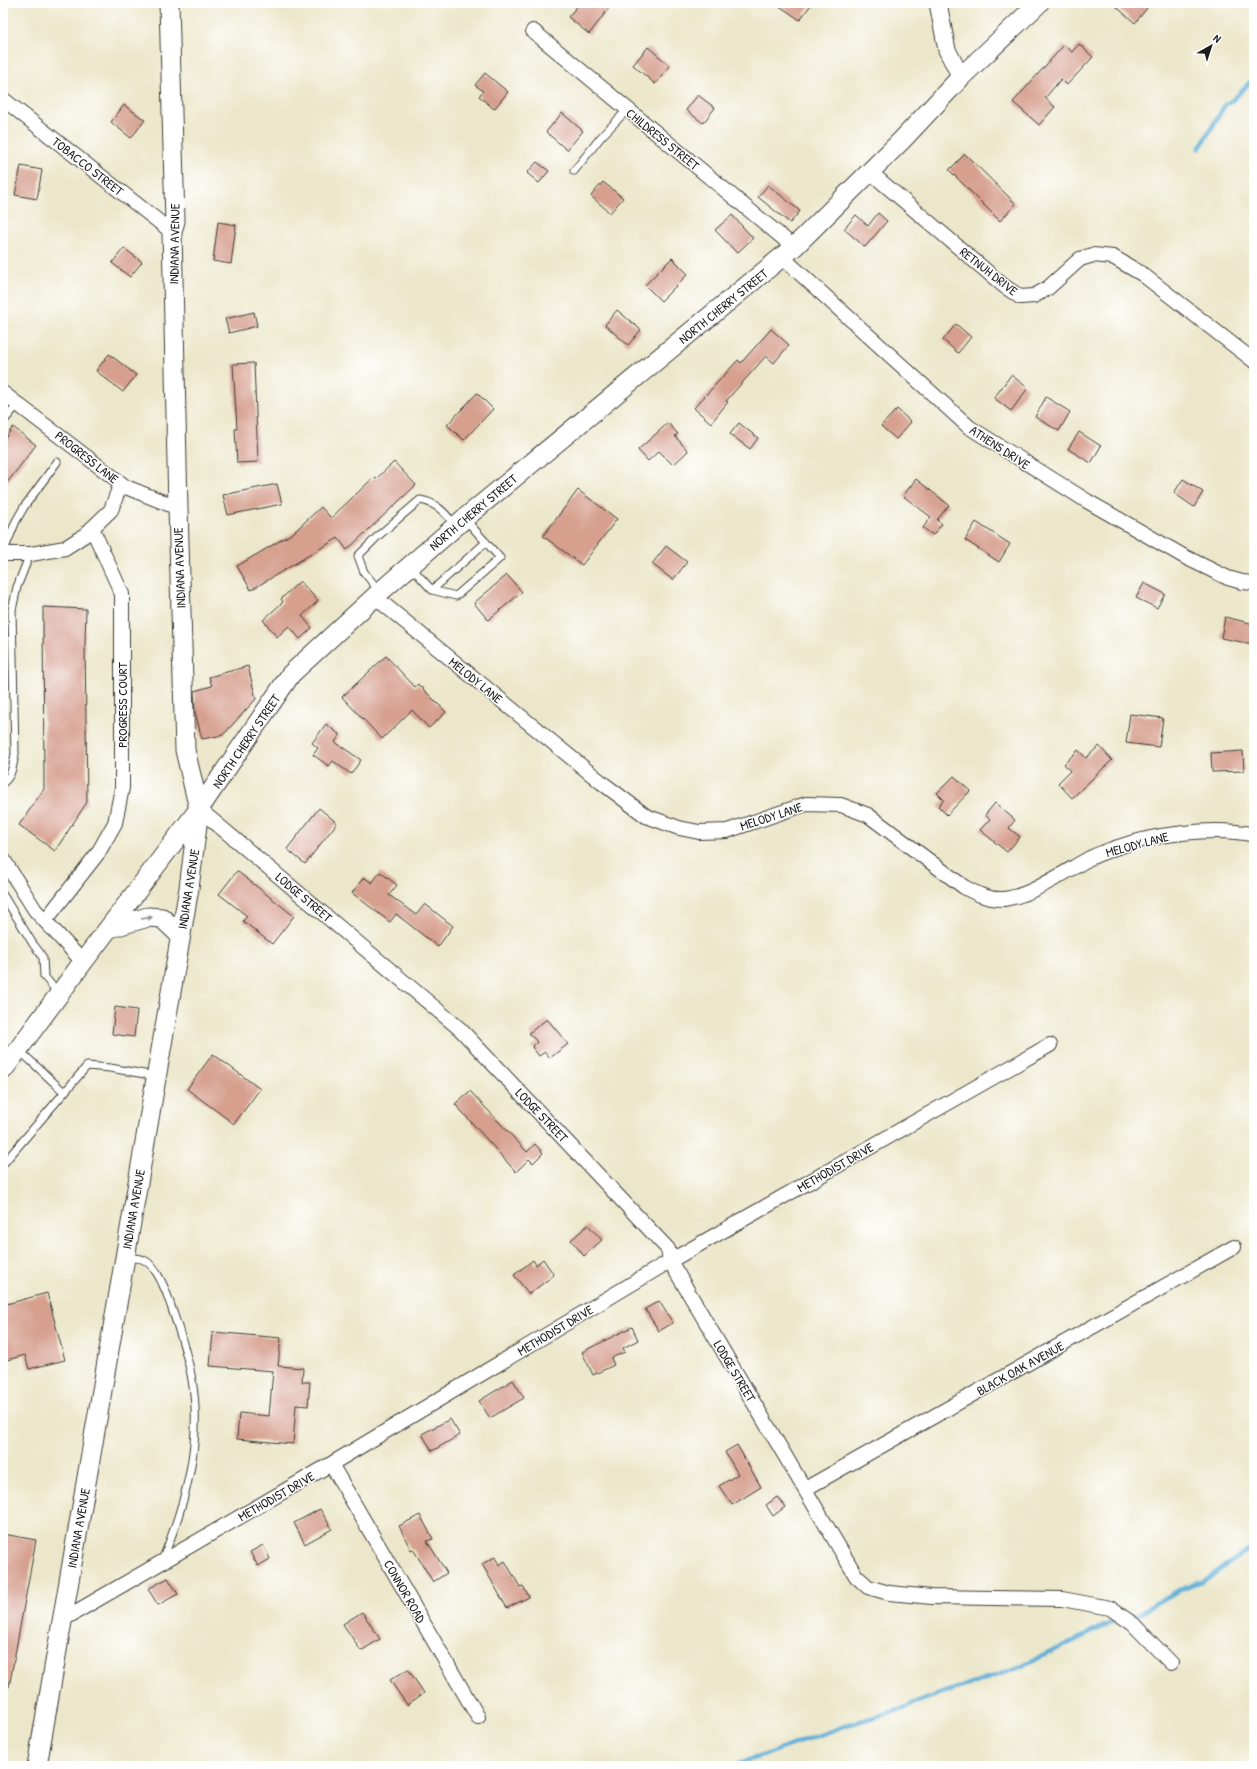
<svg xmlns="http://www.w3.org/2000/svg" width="1257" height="1769" font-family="'Patrick Hand',sans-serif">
  <rect width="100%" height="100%" fill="#fff"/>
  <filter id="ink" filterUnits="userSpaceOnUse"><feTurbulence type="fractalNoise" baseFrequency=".025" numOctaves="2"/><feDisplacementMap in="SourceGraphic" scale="8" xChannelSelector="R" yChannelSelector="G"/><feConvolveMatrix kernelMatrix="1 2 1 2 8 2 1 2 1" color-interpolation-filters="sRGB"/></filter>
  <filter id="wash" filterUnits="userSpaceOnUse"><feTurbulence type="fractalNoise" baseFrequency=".012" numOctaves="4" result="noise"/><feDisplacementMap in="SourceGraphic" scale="16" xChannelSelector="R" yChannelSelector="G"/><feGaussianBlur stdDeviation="0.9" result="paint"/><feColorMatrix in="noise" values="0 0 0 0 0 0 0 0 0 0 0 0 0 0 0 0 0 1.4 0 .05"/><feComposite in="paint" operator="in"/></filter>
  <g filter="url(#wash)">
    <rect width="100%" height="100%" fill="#ece7ca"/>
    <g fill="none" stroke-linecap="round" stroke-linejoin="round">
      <path stroke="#5dadd7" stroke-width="4.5" d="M1199 149 1225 105C1234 101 1246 86 1254 78
        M1128 1616 1136 1615 1179 1590 1202 1582 1254 1546
        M729 1766 765 1755 850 1724 906 1708 912 1704 945 1692 975 1683 1018 1668 1121 1618"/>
    </g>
    <g id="blocks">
      <path fill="#d69f8e" d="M580 3H613L589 34 568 17Z
        M775 3H812L800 20Z
        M1112 3H1151L1135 23Z
        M1079 44 1093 57 1067 85 1061 79 1045 98 1055 107 1039 125 1013 102 1064 45 1072 52Z
        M648 47 670 66 655 84 633 65Z
        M485 73 508 92 494 109 479 96 483 91 475 85Z
        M698 95 715 108 703 123 686 110Z
        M124 105 145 120 131 138 111 122Z
        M562 113 583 131 567 150 546 132Z
        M965 154 1016 204 1000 221 949 170Z
        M537 162 549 171 539 183 527 173Z
        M21 166 42 170 37 199 15 195Z
        M603 182 623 198 610 213 591 196Z
        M768 185 800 211 790 223 758 197Z
        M878 213 887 221 865 247 844 229 856 215 868 226Z
        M732 215 753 238 737 253 715 230Z
        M218 222 236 225 231 264 213 261Z
        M124 248 142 262 130 277 112 263Z
        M672 258 688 274 661 301 645 285Z
        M617 310 641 330 628 345 605 325Z
        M254 312 257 326 229 333 225 319Z
        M956 324 971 337 958 353 943 340Z
        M771 329 789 345 774 363 766 356 726 401 728 402 711 423 694 408 738 360 741 363Z
        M109 354 136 375 123 392 96 371Z
        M254 363 258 462 237 463 235 429H237L233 364Z
        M1011 375 1028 388 1011 411 994 398Z
        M477 393 493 409 464 440 447 425Z
        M1046 397 1070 412 1059 431 1035 417Z
        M897 409 911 422 896 439 881 426Z
        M668 423 678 434 675 436 688 451 673 465 659 451 648 461 638 450Z
        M739 423 758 438 750 449 730 434Z
        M13 427 36 445 3 488V441Z
        M1079 432 1101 446 1091 463 1068 449Z
        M394 462 416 485 347 550 338 538 251 590 237 566 293 533 321 507 331 518 374 477 376 479Z
        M916 479 949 505 937 520 942 524 933 535 923 528 931 517 903 496Z
        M1183 479 1203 492 1194 507 1174 493Z
        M277 484 282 504 228 515 223 495Z
        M578 490 617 519 582 565 543 536Z
        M976 522 1010 544 999 562 965 540Z
        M666 546 687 562 673 580 652 564Z
        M507 575 522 592 488 620 474 603Z
        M300 581 318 601 302 616 312 628 300 639 289 626 277 637 263 620 283 602 281 599Z
        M1144 583 1165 594 1157 608 1136 598Z
        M43 607 86 609 85 642 87 802 55 851 19 825 44 789Z
        M1225 617 1254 624 1252 644 1221 638Z
        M386 656 415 687 418 684 446 712 429 728 412 710 382 739 342 697Z
        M248 666 256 699 223 735 202 739 195 712 194 691 212 686 209 677Z
        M1130 714 1163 718 1159 747 1126 743Z
        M326 724 340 735 335 742 361 760 351 774 333 761 329 766 313 755 318 748 312 743Z
        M1099 746 1112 760 1072 798 1058 783 1070 771 1064 764 1078 750 1086 758Z
        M1243 751 1244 771 1212 772 1211 753Z
        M954 776 970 791 947 815 938 806 944 800 937 793Z
        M995 803 1015 820 1009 828 1020 837 1007 852 980 830 990 819 985 815Z
        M319 808 337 823 305 864 287 849Z
        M237 871 294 916 272 944 243 921 247 916 219 894Z
        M380 872 397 885 389 895 416 915 425 904 453 926 438 947 396 914 390 922 352 893 364 877 372 883Z
        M115 1007 137 1010 134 1037 112 1034Z
        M547 1019 568 1044 550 1058 545 1052 539 1056 532 1047 537 1042 529 1033Z
        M213 1054 260 1089 234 1124 187 1089Z
        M470 1091 527 1152 535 1144 543 1153 533 1163 529 1159 516 1172 455 1104Z
        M588 1225 602 1240 584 1256 571 1240Z
        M543 1259 554 1275 529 1294 514 1275 533 1260 536 1265Z
        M47 1293 65 1360 29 1369 25 1355 3 1361V1305Z
        M659 1301 673 1323 659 1331 645 1309Z
        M632 1327 638 1340 623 1348 625 1352 611 1358 614 1365 593 1375 582 1352Z
        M213 1332 281 1338 278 1366 303 1368 302 1382H310L308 1406 296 1405 293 1444 237 1439 239 1413 269 1416 273 1371 210 1366Z
        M513 1380 524 1398 490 1418 479 1401Z
        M450 1419 460 1435 432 1451 422 1434Z
        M737 1445 761 1487 732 1505 719 1486 738 1474 725 1452Z
        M777 1497 785 1507 773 1516 766 1505Z
        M320 1509 332 1529 305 1544 294 1523Z
        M420 1515 433 1539 427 1541 447 1573 433 1582 413 1549 411 1550 399 1526Z
        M3 1534 36 1540 9 1687 3 1686Z
        M263 1545 270 1559 258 1566 250 1552Z
        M495 1557 499 1565 505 1561 520 1587 523 1586 529 1597 507 1608 482 1564Z
        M168 1578 178 1594 158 1605 148 1589Z
        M362 1612 380 1639 361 1651 343 1624Z
        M408 1669 424 1693 407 1705 390 1680Z"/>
    </g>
  </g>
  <g filter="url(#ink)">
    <use href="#blocks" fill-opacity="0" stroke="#3b3a36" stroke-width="1"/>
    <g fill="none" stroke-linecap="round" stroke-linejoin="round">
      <g stroke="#3b3a36" stroke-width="9">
        <path id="service" d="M574 171 601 137 627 110
          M3 422 18 404
          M3 553 16 521 24 507 57 462
          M410 566 432 590 456 596 500 558 465 519
          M432 590 486 542
          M380 592 364 572 358 556 378 536 420 500C436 502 445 513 455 525
          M3 783C12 776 13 765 15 754L12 610 17 587 30 554
          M3 895 33 944 40 953 43 958 44 976 58 993
          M19 1050 64 1092
          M3 1164 87 1066 110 1068 156 1076
          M126 1258C133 1258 139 1257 144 1260 157 1266 167 1293 171 1306 179 1330 188 1355 192 1380 203 1442 185 1504 162 1561"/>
      </g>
      <g stroke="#3b3a36" stroke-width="16">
        <path id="minor" d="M533 31 794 247
          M3 99 172 232
          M870 172 1004 286 1020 297 1034 296 1048 288 1080 259 1093 255 1113 257 1142 274 1254 361
          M782 257 969 427 1087 501 1185 557 1228 578 1242 582 1254 583
          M3 393 126 487 178 508
          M3 554H31L65 548 85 535 111 510 121 483
          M375 597 601 782 646 816 679 828 699 832 727 831 806 804 841 805 868 815 964 887C977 894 989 900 1004 899 1031 896 1066 871 1090 858 1098 854 1107 851 1115 848 1153 834 1215 826 1254 835
          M199 809 460 1029 668 1249 670 1261 856 1576 868 1587 889 1593 932 1597 1062 1599 1110 1608 1133 1624 1171 1663
          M3 859 35 910 83 962
          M45 921 98 853 115 823 122 788V594L92 528
          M331 1464 478 1717
          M805 1489 1234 1247
          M62 1620 331 1464 670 1261 1050 1045"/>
      </g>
      <g stroke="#3b3a36" stroke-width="19">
        <path id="tertiary" d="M938 3 947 50 961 77"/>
      </g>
      <g stroke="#3b3a36" stroke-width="21">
        <path id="secondary" d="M110 928 148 917 162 918 180 935
          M3 1070 83 962 199 809 291 674 380 592 465 518 794 247 902 140 961 77 1039 3
          M37 1766 189 888 199 809 185 750 178 508 172 232 175 221 169 3"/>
      </g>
      <use href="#service" stroke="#fff" stroke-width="7"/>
      <use href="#minor" stroke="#fff" stroke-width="14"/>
      <use href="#tertiary" stroke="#fff" stroke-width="17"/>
      <use href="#secondary" stroke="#fff" stroke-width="19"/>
    </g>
    <defs><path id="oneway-solid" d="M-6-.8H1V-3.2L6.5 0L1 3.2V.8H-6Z"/></defs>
    <use fill="#999" href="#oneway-solid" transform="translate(147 918) rotate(-8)"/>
  </g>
  <g text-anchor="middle" stroke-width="3" stroke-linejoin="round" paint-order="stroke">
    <g font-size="13" fill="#1c1c1c" stroke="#fff">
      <text transform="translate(663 139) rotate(39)" y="5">CHILDRESS STREET</text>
      <text transform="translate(88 166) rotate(38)" y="5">TOBACCO STREET</text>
      <text transform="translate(174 244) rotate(-89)" y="5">INDIANA AVENUE</text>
      <text transform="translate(989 271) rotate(38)" y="5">RETNUH DRIVE</text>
      <text transform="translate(723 306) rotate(-39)" y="5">NORTH CHERRY STREET</text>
      <text transform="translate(1000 447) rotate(33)" y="5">ATHENS DRIVE</text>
      <text transform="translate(87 457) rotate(38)" y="5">PROGRESS LANE</text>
      <text transform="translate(473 512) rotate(-40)" y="5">NORTH CHERRY STREET</text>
      <text transform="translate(179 568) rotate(-92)" y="5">INDIANA AVENUE</text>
      <text transform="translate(476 680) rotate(39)" y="5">MELODY LANE</text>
      <text transform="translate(122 705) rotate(-90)" y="5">PROGRESS COURT</text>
      <text transform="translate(246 741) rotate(-56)" y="5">NORTH CHERRY STREET</text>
      <text transform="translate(771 816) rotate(-18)" y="5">MELODY LANE</text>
      <text transform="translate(1137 844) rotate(-15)" y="5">MELODY LANE</text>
      <text transform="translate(188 889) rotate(-81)" y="5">INDIANA AVENUE</text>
      <text transform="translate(304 897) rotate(40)" y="5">LODGE STREET</text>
      <text transform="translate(542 1115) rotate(46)" y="5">LODGE STREET</text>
      <text transform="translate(835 1167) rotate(-30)" y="5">METHODIST DRIVE</text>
      <text transform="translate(133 1209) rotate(-80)" y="5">INDIANA AVENUE</text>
      <text transform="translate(555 1330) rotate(-31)" y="5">METHODIST DRIVE</text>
      <text transform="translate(1020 1368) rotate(-29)" y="5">BLACK OAK AVENUE</text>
      <text transform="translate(735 1371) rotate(59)" y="5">LODGE STREET</text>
      <text transform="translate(276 1496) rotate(-30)" y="5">METHODIST DRIVE</text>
      <text transform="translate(78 1528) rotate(-80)" y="5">INDIANA AVENUE</text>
      <text transform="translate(405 1591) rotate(60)" y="5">CONNOR ROAD</text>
    </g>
  </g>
  <rect width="1257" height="1769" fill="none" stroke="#fff" stroke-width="16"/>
  <g transform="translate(1211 46) rotate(39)" stroke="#ffffff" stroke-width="3" paint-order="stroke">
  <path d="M0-3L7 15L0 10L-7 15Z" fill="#1c1c1c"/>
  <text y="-6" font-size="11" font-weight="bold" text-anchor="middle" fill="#1c1c1c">N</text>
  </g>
</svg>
